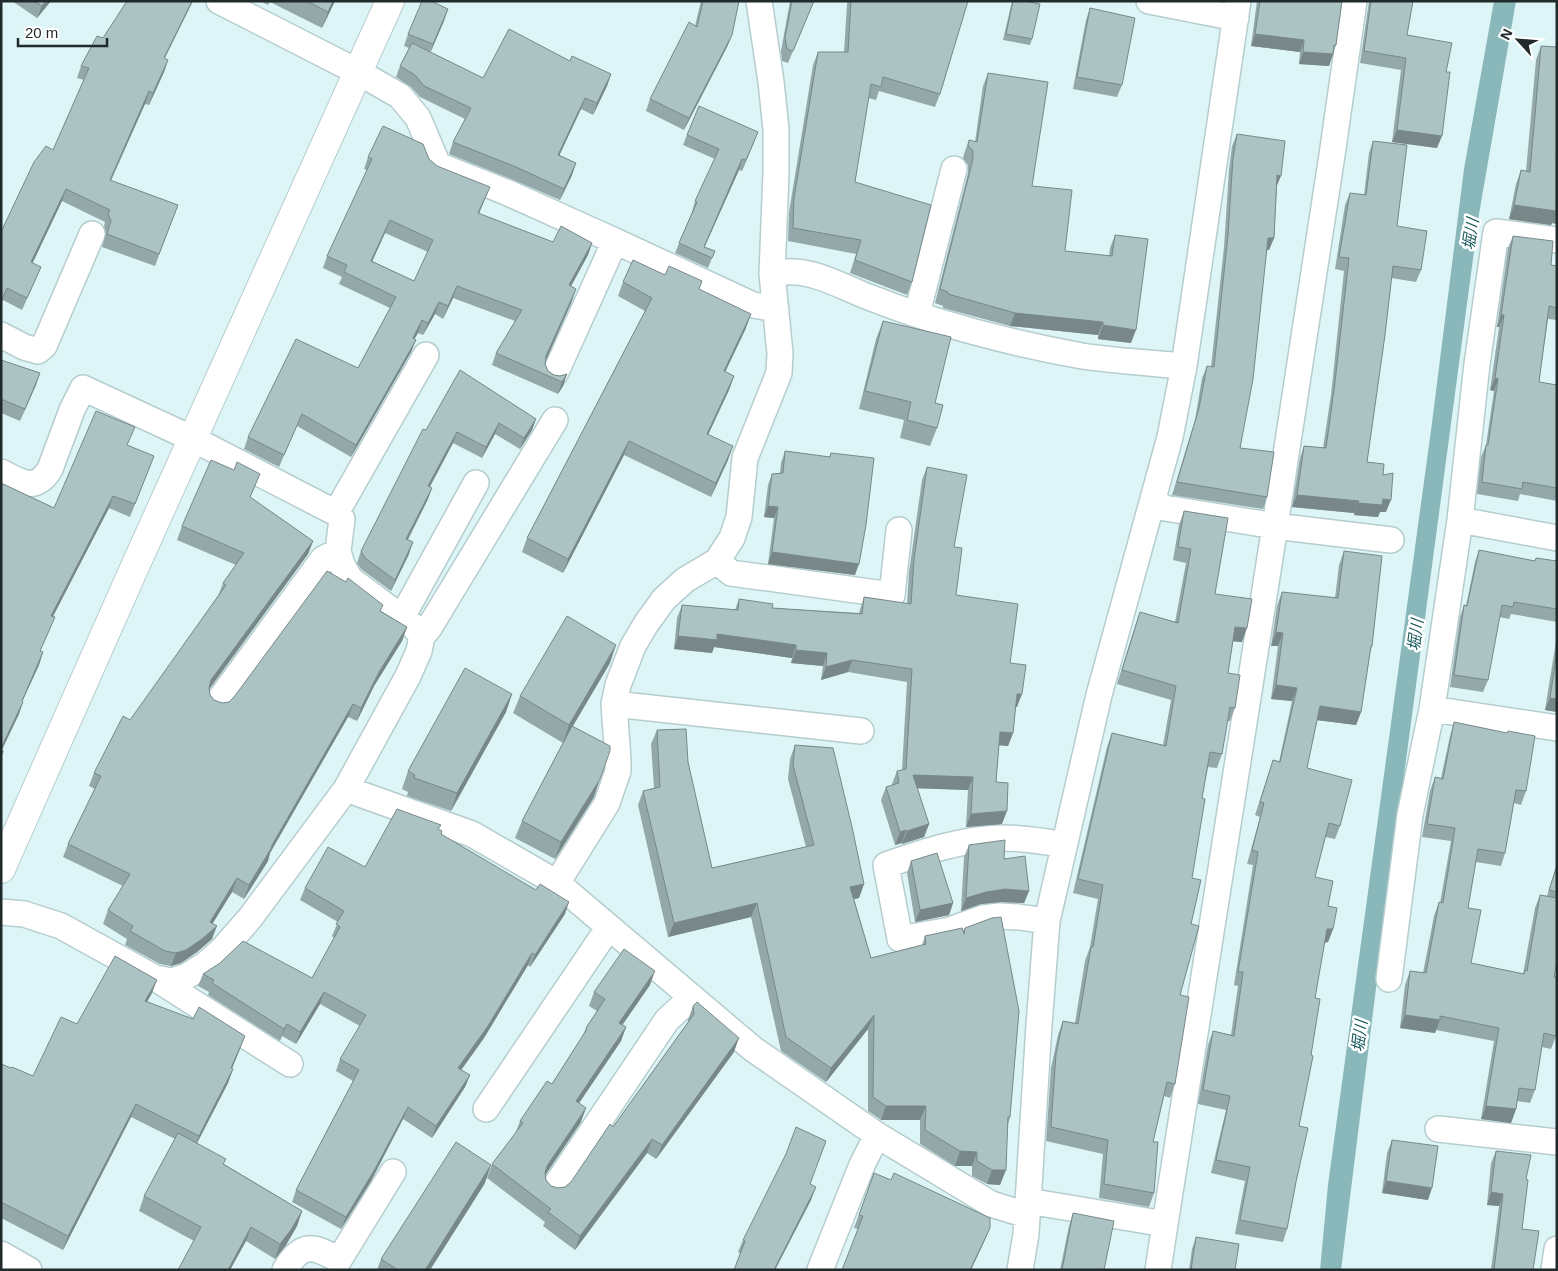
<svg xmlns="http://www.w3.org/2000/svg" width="1558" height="1271" font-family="Arial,'Noto Sans JP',sans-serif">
  <rect width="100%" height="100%" fill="#ddf5f6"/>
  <path fill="#89b7ba" d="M1494 1H1516L1479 214 1382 940 1341 1270H1320L1328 1185 1432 423 1464 169Z"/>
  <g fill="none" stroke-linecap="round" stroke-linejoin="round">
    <g stroke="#b6cdce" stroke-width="28">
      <path id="street" d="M219 1 358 72 400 96 418 118 438 165 506 192 615 241
        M1149 1 1236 18
        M1354 1 1332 155 1275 526 1391 540
        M1557 240 1496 232 1477 364 1460 520 1557 538
        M772 274C806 265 836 284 866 296 934 323 1010 343 1082 356 1116 361 1151 363 1184 366
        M917 314 954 169
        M1 335 24 347 38 351 44 346 92 234
        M555 374 615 241 753 305 776 309
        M1 472C21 482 35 493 50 469L72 410 83 388 193 439 336 513 342 519 338 551 342 565 350 579 413 626 422 636 419 651 408 676 346 789
        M1153 501 1165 508 1275 526 1165 1224
        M336 513 426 355
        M717 561 731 573 892 595 899 530
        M402 617 476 483
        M422 636 429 628 555 420
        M218 702 323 559 338 551
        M614 704 861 731
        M1432 709 1557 728
        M557 883 607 803 618 771V760L614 704 618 685 633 646 646 624 664 599 685 580 717 561 732 538 739 517 745 458 779 373 780 353 772 274 776 173V129L771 82 759 1
        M1 912 24 914 61 926 155 978 172 981 187 976 206 964 222 950 250 918 346 789 472 834 557 883 753 1049 877 1135 991 1204 1027 1215
        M1047 921 1019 917 1000 916 983 918 950 930 900 939 886 865C924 852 961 839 1002 838 1023 838 1044 841 1064 845
        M155 978 290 1064
        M1389 979 1410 815 1432 709 1460 520
        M486 1109 609 927
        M1438 1129 1557 1142
        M554 1188 667 1020 692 997
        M1028 1201 1165 1224 1158 1270
        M1 1254 29 1270
        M285 1270C301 1242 313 1245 339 1260L393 1172
        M820 1270 862 1165 877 1135
        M1020 1270 1026 1234 1039 1025 1047 921 1099 695 1170 437 1184 366 1238 1
        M1554 1270 1557 1249"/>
    </g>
    <g stroke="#b6cdce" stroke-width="30">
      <path id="secondary" d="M1 869 132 573 390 1"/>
    </g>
    <use href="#street" stroke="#fff" stroke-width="25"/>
    <use href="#secondary" stroke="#fff" stroke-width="28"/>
  </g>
  <path fill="#94a8a9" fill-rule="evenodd" d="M12 1H51L37 18Z
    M260 1H335L322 28 270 2 268 5Z
    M701 1H739L732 35 727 47 684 130 646 111 650 99 695 26Z
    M790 1H814L788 63 782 61 781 51Z
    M848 1H968L940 94 935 107 879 91 876 100 868 98 855 182 912 282 907 295 850 273 856 254 788 241 789 212 813 65 818 52H844L847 4Z
    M1012 1 1032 39 1030 45 1003 40Z
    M1257 1H1342L1336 45 1329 66 1299 64 1300 52 1251 46Z
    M1369 1H1413L1407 35 1446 72 1437 148 1392 142 1401 70 1360 63Z
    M1090 8 1122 85 1117 97 1073 89 1086 20Z
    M444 21 430 52 483 78 570 61 611 74 607 86 593 115 581 109 559 155 576 163 572 175 560 200 511 179 449 154 453 142 465 119 420 97 411 87 396 77 400 66 409 48 404 46 408 34Z
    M1541 46 1557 47V224L1552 223 1551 225 1509 219 1516 184 1521 170 1526 171 1536 60Z
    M165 59 168 60 164 72 149 105 145 104 111 181 178 205 155 266 102 247 106 233 104 226 105 222 62 201 32 263 41 267 36 279 22 310 3 300 1 304V232L53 150 84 80 77 78 81 66Z
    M988 73 1032 186 1065 251 1109 256 1110 248 1115 235 1131 343 1098 339V335L1010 326 943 308V306L935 303 968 173V165L963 158 964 154 969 140 975 142 983 86Z
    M1237 134 1277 187 1274 238 1269 250H1267L1240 448 1267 497 1263 509 1172 495 1195 420 1202 378 1207 366 1211 367 1224 247 1229 170 1232 146Z
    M687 135 754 142 742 171 739 170 704 247 715 251 708 268 675 253 692 212 695 201 715 159 683 145Z
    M1373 141 1397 226 1421 270 1416 282 1391 278 1367 462 1383 475 1386 512H1380L1378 517 1354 515V513L1292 507 1300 458 1304 446 1323 448 1331 395 1344 271 1335 269 1345 205 1350 193 1364 195 1369 153Z
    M368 157 429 159 437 166 485 199 479 214 553 242 592 243 588 255 571 286 572 301 546 360 545 364 548 371 554 375 560 376 567 374 563 386 558 394 492 365 496 353 515 321 453 298 443 319 435 314 423 335 418 333 414 339 416 340 411 352 351 457 297 426 279 467 244 449 248 437 358 368 390 308 339 284 342 277 323 268 327 256 367 170 364 169ZM385 233 428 252 414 281 372 261Z
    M1513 236 1551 265 1557 266V320L1548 319 1539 382 1557 385V501L1520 494 1518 501 1477 494 1481 457 1486 445 1494 391 1490 390 1499 327H1497L1508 248Z
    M623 282 699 289 746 328 725 372 734 376 729 390 708 434 728 460 711 497 624 455 563 573 522 552 527 538 645 311 618 296Z
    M883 321 935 403 937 428 930 446 900 438 904 420 859 409 876 339Z
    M1 360 36 385 20 421 1 413Z
    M536 419 532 430 520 449 495 434 482 458 453 443 430 487 428 499 408 540 409 554 391 591 361 569 357 563 361 551 426 430Z
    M128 446 154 456 130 517 109 508 53 616 50 629 40 651 43 652 39 665 22 701 19 714 2 750 4 751 1 758V483L54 508Z
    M785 451 829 457 831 453 855 575 768 564 774 518 764 517 768 485 772 474 780 473 781 463Z
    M927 467 954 547 956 595 1010 663 1017 707H1015L1013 733 1008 746 999 745 996 782 1002 824 966 827 968 790 917 788 929 824 924 837 902 844V843L895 845 881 800 886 787 892 785V784L897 771 902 770 907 682 848 672 821 680 823 666 791 663 792 658 714 647 712 653 674 649 677 618 682 605 735 610 739 599 772 608 859 613 864 597 907 604 909 572 922 480Z
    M255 487 250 497 313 541 308 554 209 690 210 695 214 700 222 703 229 702 381 611 407 627 402 641 374 686 357 721 348 717 270 853 268 861 244 899 232 892 212 924V939L197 952 181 963 171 966 160 964 125 945 127 939 103 924 108 910 123 886 63 857 68 844 95 789 89 786 94 773 218 596 223 583 236 565 177 540 182 526Z
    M1184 511 1215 594 1242 642 1233 641 1228 673 1235 708 1230 721H1227L1222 754 1217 768 1208 767 1202 798 1192 878 1191 924 1180 995 1175 1084 1170 1098 1164 1096 1153 1142 1154 1193 1149 1207 1099 1198 1103 1154 1046 1141 1051 1068 1058 1035 1063 1021 1075 1023 1085 961 1090 947 1098 899 1073 893 1107 747 1112 733 1163 745 1171 700 1117 684 1135 626 1140 612 1175 622 1186 563 1173 560 1179 525Z
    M1479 550 1535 561 1536 558 1557 561V622L1511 614 1509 619 1499 617 1488 680 1483 692 1450 687 1460 617 1464 605 1466 606 1475 562Z
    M1344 551 1372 646 1370 653 1361 712 1356 725 1317 720 1307 768 1340 826 1335 839 1325 837 1315 877 1328 906 1333 929 1328 942 1324 943 1315 998 1299 1126 1296 1182 1287 1229 1283 1242 1235 1234 1245 1181 1211 1173 1226 1110 1198 1104 1208 1045 1213 1031 1231 1035 1238 986 1234 985 1253 865 1247 864 1260 817 1255 815 1273 760 1279 762 1292 701 1271 699 1278 646H1271L1277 606 1282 592 1335 598 1339 565Z
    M1557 635V712L1545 710Z
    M610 663 572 726 594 797 555 859 515 838 522 821 563 743 513 713 520 696Z
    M512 694 506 712 451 811 407 796 408 792 402 789 408 771Z
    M1454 722 1526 791 1521 805 1514 803 1505 853 1501 866 1476 862 1468 908 1471 963 1523 974 1535 908 1540 895 1547 896 1557 863V961L1554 977 1556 1036 1551 1049 1542 1047 1535 1090 1530 1103 1517 1101 1516 1109 1511 1123 1481 1119 1494 1041 1436 1030 1435 1033 1400 1028 1405 985 1410 971 1423 973 1434 916 1439 902 1440 903 1451 841 1422 837 1430 791 1435 777 1441 778 1450 736Z
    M657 730 688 762 712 868 806 847 788 779 790 759 795 745 864 884 859 898 854 899 871 958 922 945 925 936 963 931 965 928 1010 1117 1008 1124 1000 1185 987 1184 972 1176V1166H955L920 1144V1120H881L868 1111V1029L826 1082 781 1051 751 917 668 937 638 805 643 791 654 788 651 744Z
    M439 830 441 835 565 914 530 967 528 965 484 1038 461 1070 470 1075 465 1087 432 1138 403 1119 371 1181 341 1229 292 1202 296 1190 353 1081 336 1071 340 1059 360 1026 320 1004 296 1044 282 1036 280 1041 208 995 209 992 198 986 203 974 312 978 334 938 332 936 338 922 300 900 305 888 365 867Z
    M969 845 1004 859 1029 891 1024 903 1001 902 981 904 961 911 964 857Z
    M911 861 953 903 949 915 915 922 907 873Z
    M650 985 622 1025 626 1027 621 1041 579 1103 581 1122 545 1175 546 1180 551 1186 558 1188 565 1187 571 1182 613 1127 688 1022V1020L693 1006 734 1052 656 1159 647 1153 575 1250 543 1226 545 1222 487 1178 492 1164 515 1134 520 1121 552 1084 583 1035 586 1028 597 1011 589 1006 594 992Z
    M152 993 147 1002 240 1049 232 1069H233L228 1083 197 1143 224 1164 302 1211 297 1226 286 1245 275 1259 246 1241 230 1270H178L194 1241 139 1211 144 1196 175 1139 131 1117 63 1250 1 1218V1064L11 1068 33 1076 77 1024Z
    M1392 1140 1428 1200 1382 1193 1387 1153Z
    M1496 1151 1526 1179 1522 1229 1533 1270H1491L1499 1206 1487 1205 1491 1163Z
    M874 1173 985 1240 858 1229 854 1228Z
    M485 1183 430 1270H377L381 1259Z
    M810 1184 811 1200 775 1270H734L741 1254 738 1252 743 1240Z
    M1073 1213 1104 1270H1060L1069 1226Z
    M1196 1237 1235 1270H1189L1192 1249Z"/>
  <path fill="#788889" d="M46 1H51L37 18 42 6Z
    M192 1H193L159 70 164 58Z
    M333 1H335L322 28 328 12Z
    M448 9 444 21 429 56 433 44Z
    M1255 34 1304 40 1300 52 1251 46Z
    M732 35 727 47 684 130 689 118Z
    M1303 52 1333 54 1329 66 1299 64Z
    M168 60 164 72 149 105 153 93Z
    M611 74 607 86 593 115 597 103Z
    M149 91 145 104 105 192 110 180Z
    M585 98 581 109 554 167 558 155Z
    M1397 130 1442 136 1437 148 1392 142Z
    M758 132 754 142 742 171 746 160Z
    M742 159 739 170 702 253 704 247Z
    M576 163 572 175 560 200 564 189Z
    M1277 175 1281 176 1276 188Z
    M490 187 485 199 473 226 478 213Z
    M66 189 62 201 27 275 31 262Z
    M1514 205 1557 209V224L1552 223 1551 225 1509 219Z
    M390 220 385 233 367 273 371 261Z
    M1268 238H1274L1269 250H1264Z
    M592 243 588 255 565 297 569 285Z
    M457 286 453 298 443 319 448 306Z
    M576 289 572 301 542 369 546 356Z
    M439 302 435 314 423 335 428 323Z
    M1015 313 1103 322 1098 335 1010 326Z
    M751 314 746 328 719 385 724 371Z
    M1501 315H1504L1499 327H1497Z
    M422 320 418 333 408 350 413 338Z
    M1103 325 1136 330 1131 343 1098 339Z
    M416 340 411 352 351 457 356 445Z
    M40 373 36 385 20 421Z
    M567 374 563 386 558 394 562 382Z
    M734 376 729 390 702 448 707 434Z
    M1495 378 1498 379 1494 391 1490 390Z
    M536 419 532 430 520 449 524 438Z
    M499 423 495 434 482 458 486 447Z
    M457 432 453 443 424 497 428 486Z
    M629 441 624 455 563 573 568 559Z
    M733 446 728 460 711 497 716 483Z
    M432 488 428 499 402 550 406 539Z
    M1297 495 1359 501 1354 513 1292 507Z
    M113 496 109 508 47 628 51 616Z
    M1383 499 1391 500 1386 512H1380L1378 517 1354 515 1358 503Z
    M768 506 778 507 774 518 764 517Z
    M313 541 308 554 206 693 211 680Z
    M413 542 409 554 391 591 395 580Z
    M772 552 859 564 855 575 768 564Z
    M407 627 402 641 374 686 357 721 361 708 379 672Z
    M1235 627 1247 628 1242 642 1229 641Z
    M1276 632 1283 633 1278 646H1271Z
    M717 634 796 645 792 658 714 647 712 653 674 649 678 636Z
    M616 645 610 663 563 743 569 725Z
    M796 650 827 653 823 666 791 663Z
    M43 652 39 665 17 713 22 701Z
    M852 660 848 672 821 680 826 667Z
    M1276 685 1297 688 1292 701 1271 699Z
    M512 694 506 712 451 811 457 793Z
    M1017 694H1022L1017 707H1012Z
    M1550 698 1557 699V712L1545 710Z
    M23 702 19 714 1 751V748Z
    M353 704 348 717 270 853 268 861 244 899 249 885Z
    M1320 706 1361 712 1356 725 1316 720Z
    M1000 732 1013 733 1008 746 996 745Z
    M913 775 973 777 968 790 908 788Z
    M600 779 594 797 555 859 561 842Z
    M1007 811 1002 824 966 827 971 814Z
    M929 824 924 837 902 844 907 831Z
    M906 830 902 843 895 845 900 832Z
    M237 878 232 892 205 936 210 922Z
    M864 884 859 898 845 901 850 887Z
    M1005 889 1029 891 1024 903 1001 902 981 904 961 911 966 898 986 892Z
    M569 902 565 914 530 967 535 955Z
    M757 903 751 917 668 937 674 923Z
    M953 903 949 915 915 922 920 910Z
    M217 926 212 939 197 952 181 963 171 966 176 953Z
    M1327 929H1333L1328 942 1322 943Z
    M532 953 528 965 484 1038 454 1080 458 1068Z
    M655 971 650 985 614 1037 619 1023Z
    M157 980 152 993 140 1014 145 1001Z
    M324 992 320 1004 296 1044 300 1032Z
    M874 1015 868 1029 826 1082 831 1068Z
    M1405 1015 1440 1020 1435 1033 1400 1028Z
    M287 1024 282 1036 280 1041 284 1029Z
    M626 1027 621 1041 571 1115 576 1101Z
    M245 1036 240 1049 226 1082 231 1068Z
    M739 1038 734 1052 656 1159 662 1145Z
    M233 1069 228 1083 194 1149 199 1136Z
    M470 1075 465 1087 432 1138 436 1126Z
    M136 1104 131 1117 63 1250 68 1236Z
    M886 1106H926L920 1120H881Z
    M1486 1106 1516 1109 1511 1123 1481 1119Z
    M408 1107 403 1119 371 1181 341 1229 346 1217Z
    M586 1108 581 1122 542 1180 547 1166Z
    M652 1139 647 1153 575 1250 580 1236Z
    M960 1151 977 1152 972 1166H955Z
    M491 1165 485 1183 430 1270H425Z
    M992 1170H1006L1000 1185 987 1184Z
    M1386 1181 1432 1188 1428 1200 1382 1193Z
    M816 1187 811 1200 775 1270H774Z
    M1491 1192 1503 1194 1499 1206 1487 1205Z
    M302 1211 297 1226 286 1245 275 1259 280 1244Z
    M251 1227 246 1241 230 1270H228Z
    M990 1228 985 1240 971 1270H970Z"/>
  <path fill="#acc3c4" stroke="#788889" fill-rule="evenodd" d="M34 1H46L42 6Z
    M127 1H192L164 58 168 60 153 93 149 91 110 180 178 205 159 254 107 234 111 221 108 214 110 210 66 189 31 262 41 267 27 298 7 288 1 301V232L34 162 46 146 53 150 89 68 81 66 97 36 103 38Z
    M307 1H333L328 12Z
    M422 1H431L448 9 433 44 408 34Z
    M703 1H739L732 35 689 118 650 99 689 22 697 27Z
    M792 1H814L793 51 787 49 785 38Z
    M851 1H968L940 94 883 77 881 87 871 84 855 182 931 205 912 282 855 260 861 240 793 228 794 198 818 52H848Z
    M1013 1H1025L1040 4 1032 39 1006 34Z
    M1260 1H1342L1336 45H1334L1333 54 1303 52 1304 40 1255 34Z
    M1371 1H1413L1407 35 1452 43 1446 72H1450L1442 136 1397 130 1406 58 1364 51Z
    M1090 8 1135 18 1122 85 1077 77Z
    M509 29 570 61 572 56 611 74 597 103 585 98 558 155 576 163 564 189 516 167 453 142 471 108 424 86 415 75 400 66 412 43 483 78Z
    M1541 46 1557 47 1556 211 1514 205 1521 170 1530 172Z
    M988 73 1048 82 1032 186 1072 190 1065 251 1112 256 1115 235 1148 239 1136 330 1103 325V322L1015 313 948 294V292L940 289 973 159V151L968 145 969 140 977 142Z
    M699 106 758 132 746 160 742 159 704 247 715 251 712 258 679 243 697 202 695 201 719 149 687 135Z
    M383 126 423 144 429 159 437 166 490 187 478 213 553 242 561 226 592 243 569 285 576 289 546 356 545 364 548 371 554 375 560 376 567 374 562 382 496 353 522 310 457 286 448 306 439 302 428 323 422 320 413 338 416 340 356 445 302 414 284 455 248 437 296 339 358 368 396 297 344 272 347 265 327 256 372 159 368 157ZM390 220 433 240 414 281 371 261Z
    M1237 134 1285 141 1281 176 1277 175 1274 238H1268L1253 379 1240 448 1274 452 1267 497 1177 482 1199 408 1207 366 1214 367 1228 235 1233 158Z
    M1373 141 1407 145 1397 226 1427 231 1421 270 1393 266 1385 335 1367 462 1384 464 1383 475 1393 473 1391 500 1383 499 1382 505 1358 503 1359 501 1297 495 1304 446 1326 448 1335 382 1349 258 1339 257 1350 193 1366 195Z
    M1513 236 1553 241 1551 265 1557 266V308L1549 306 1539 382 1557 385V488L1523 482 1522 489 1482 482 1486 445H1488L1498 379 1495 378 1504 315H1501Z
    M633 260 665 275 669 266 702 281 699 289 751 314 724 371 734 376 707 434 733 446 716 483 629 441 568 559 527 538 652 298 623 282Z
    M883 321 951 337 935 403 943 405 937 428 907 420 911 402 865 391Z
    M1 360 40 373 25 409 1 399Z
    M460 370 536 419 524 438 499 423 486 447 457 432 428 486 432 488 406 539 413 542 395 580 365 558 361 551 423 429 426 430Z
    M96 411 135 427 127 445 154 456 135 504 113 496 51 616 55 617 40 651 43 652 22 701 23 702 1 748V483L54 508Z
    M785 451 830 457 831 453 874 458 866 525 859 564 772 552 778 507 768 506 772 474 783 473Z
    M211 460 234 470 237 462 260 474 250 497 313 541 211 680 209 688 210 695 214 700 222 703 229 702 234 697 327 571 346 582 348 578 383 605 380 611 407 627 379 672 361 708 353 704 271 847H272L249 885 237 878 210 922 217 926 202 939 186 950 176 953 165 951 130 931 133 926 108 910 130 874 68 844 101 776 94 773 123 716 130 720 226 585 223 583 244 553 182 526Z
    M927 467 967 475 954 547 962 548 956 595 1018 604 1010 663 1026 665 1022 694H1017L1013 733 1000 732 996 782 1008 783 1007 811 971 814 973 777 913 775 929 824 907 831 906 830 900 832 886 787 899 783 897 771 906 769 912 669 852 660 826 667 827 653 796 650V645L717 634V640L678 636 682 605 738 610 739 599 773 604 772 608 862 614 864 597 911 604 914 559Z
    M1184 511 1228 518 1215 594 1252 599 1247 628 1235 627 1228 673 1240 675 1235 708 1230 707 1222 754 1210 752 1202 798 1205 799 1192 878 1201 880 1191 924 1199 926 1180 995 1189 997 1175 1084 1167 1082 1153 1142H1158L1154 1193 1104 1184 1108 1140 1051 1127 1056 1054 1063 1021 1078 1024 1091 947H1093L1103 885 1078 879 1112 733 1166 746 1176 686 1122 670 1140 612 1178 623 1191 549 1178 547Z
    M1479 550 1535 561 1536 558 1557 561V609L1514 602 1513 607 1502 605 1488 680 1454 675 1464 605 1467 606Z
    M1344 551 1382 556 1372 646H1371L1361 712 1320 706 1307 768 1352 780 1340 826 1329 823 1315 877 1333 881 1328 906 1337 908 1333 929H1327L1315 998 1320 999 1311 1055 1313 1056 1299 1126 1308 1128 1296 1182 1287 1229 1240 1220 1250 1167 1216 1160 1230 1096 1203 1090 1213 1031 1234 1036 1243 972H1238L1258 852 1252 850 1264 803 1260 802 1273 760 1280 762 1297 688 1276 685 1283 633 1276 632 1282 592 1338 598Z
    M567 616 616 645 569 725 520 696Z
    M1557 651V699L1550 698Z
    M465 668 512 694 457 793 414 778 415 775 408 771Z
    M1454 722 1507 733 1508 731 1535 736 1526 791 1516 790 1505 853 1478 849 1468 908 1481 910 1471 963 1524 974 1525 970 1527 971 1540 895 1557 898V961L1554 977H1557V1033L1556 1036 1544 1033 1535 1090 1519 1088 1516 1109 1486 1106 1499 1028 1440 1016V1020L1405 1015 1410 971 1426 973 1439 902 1443 903 1455 828 1427 824 1435 777 1443 779Z
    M572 726 610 746V751L600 779 561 842 522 821Z
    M686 729 688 762 712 868 814 845 793 765 795 745 833 748 852 827 864 884 850 887 871 958 926 944 925 936 962 928 964 934 965 928 992 918 1001 917 1019 1011 1010 1117H1008L1006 1170H992L977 1161V1152L960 1151 925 1130 926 1106H886L873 1097 874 1015 831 1068 786 1037 757 903 674 923 643 791 660 787 657 730Z
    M397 809 441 825 438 829 442 831 441 834 536 890 540 884 569 902 535 955 532 953 488 1026 458 1068 470 1075 436 1126 408 1107 375 1169 346 1217 296 1190 359 1070 340 1059 366 1015 324 992 300 1032 287 1024 284 1029 212 983 214 980 203 974 220 963 243 941 312 978 340 927 336 924 344 911 305 888 328 847 365 867Z
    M1005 840 1004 859 1025 856 1029 891 1005 889 986 892 966 898 969 845Z
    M937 853 953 903 920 910 911 861Z
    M1557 866V892L1549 890Z
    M624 949 655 971 619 1023 626 1027 576 1101 586 1108 547 1166 545 1173 546 1180 551 1186 558 1188 565 1187 571 1182 610 1124 613 1127 694 1014 693 1006 697 1002 739 1038 662 1145 652 1139 580 1236 548 1212 551 1209 492 1164 523 1123 520 1121 547 1081 552 1084 587 1029 586 1028 605 999 594 992Z
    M115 956 157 980 145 1001 193 1019 199 1007 245 1036 231 1068 233 1069 199 1136 136 1104 68 1236 1 1202V1064L11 1068 12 1067 33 1076 61 1017 77 1024Z
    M796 1127 826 1141 810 1184 816 1187 774 1270H734L745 1241 743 1240 786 1154Z
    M178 1133 226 1159 223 1164 302 1211 291 1230 280 1244 251 1227 228 1270H178L201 1227 144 1196Z
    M1392 1140 1438 1146 1432 1188 1386 1181Z
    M456 1142 491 1165 425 1270H398L381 1259Z
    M1496 1151 1531 1155 1526 1179 1528 1180 1522 1229 1539 1231 1533 1270H1494L1503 1194 1491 1192Z
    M874 1173 891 1180 894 1173 990 1218V1228L970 1270H842L863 1216 859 1215Z
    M1073 1213 1114 1221 1104 1270H1062Z
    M1196 1237 1239 1244 1235 1270H1191Z"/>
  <g text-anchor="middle" stroke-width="5" stroke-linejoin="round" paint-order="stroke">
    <g font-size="16" font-style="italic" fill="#18595c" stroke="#fff">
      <text transform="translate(1470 234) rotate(-81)" y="6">堀川</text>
      <text transform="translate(1415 635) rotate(-83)" y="6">堀川</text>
      <text transform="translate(1359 1036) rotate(-83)" y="6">堀川</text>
    </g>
  </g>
  <rect width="1558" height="1271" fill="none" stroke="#212a2b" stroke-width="5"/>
  <g transform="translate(1518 40) rotate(296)" stroke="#ffffff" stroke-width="4" paint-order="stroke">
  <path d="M0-4L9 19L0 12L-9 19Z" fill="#212a2b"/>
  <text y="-8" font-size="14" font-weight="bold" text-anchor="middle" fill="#212a2b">N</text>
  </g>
  <path d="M18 38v8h89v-8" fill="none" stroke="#212a2b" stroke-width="2.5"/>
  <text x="25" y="38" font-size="15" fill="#212a2b" stroke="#ffffff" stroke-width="4" paint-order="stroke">20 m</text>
</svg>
